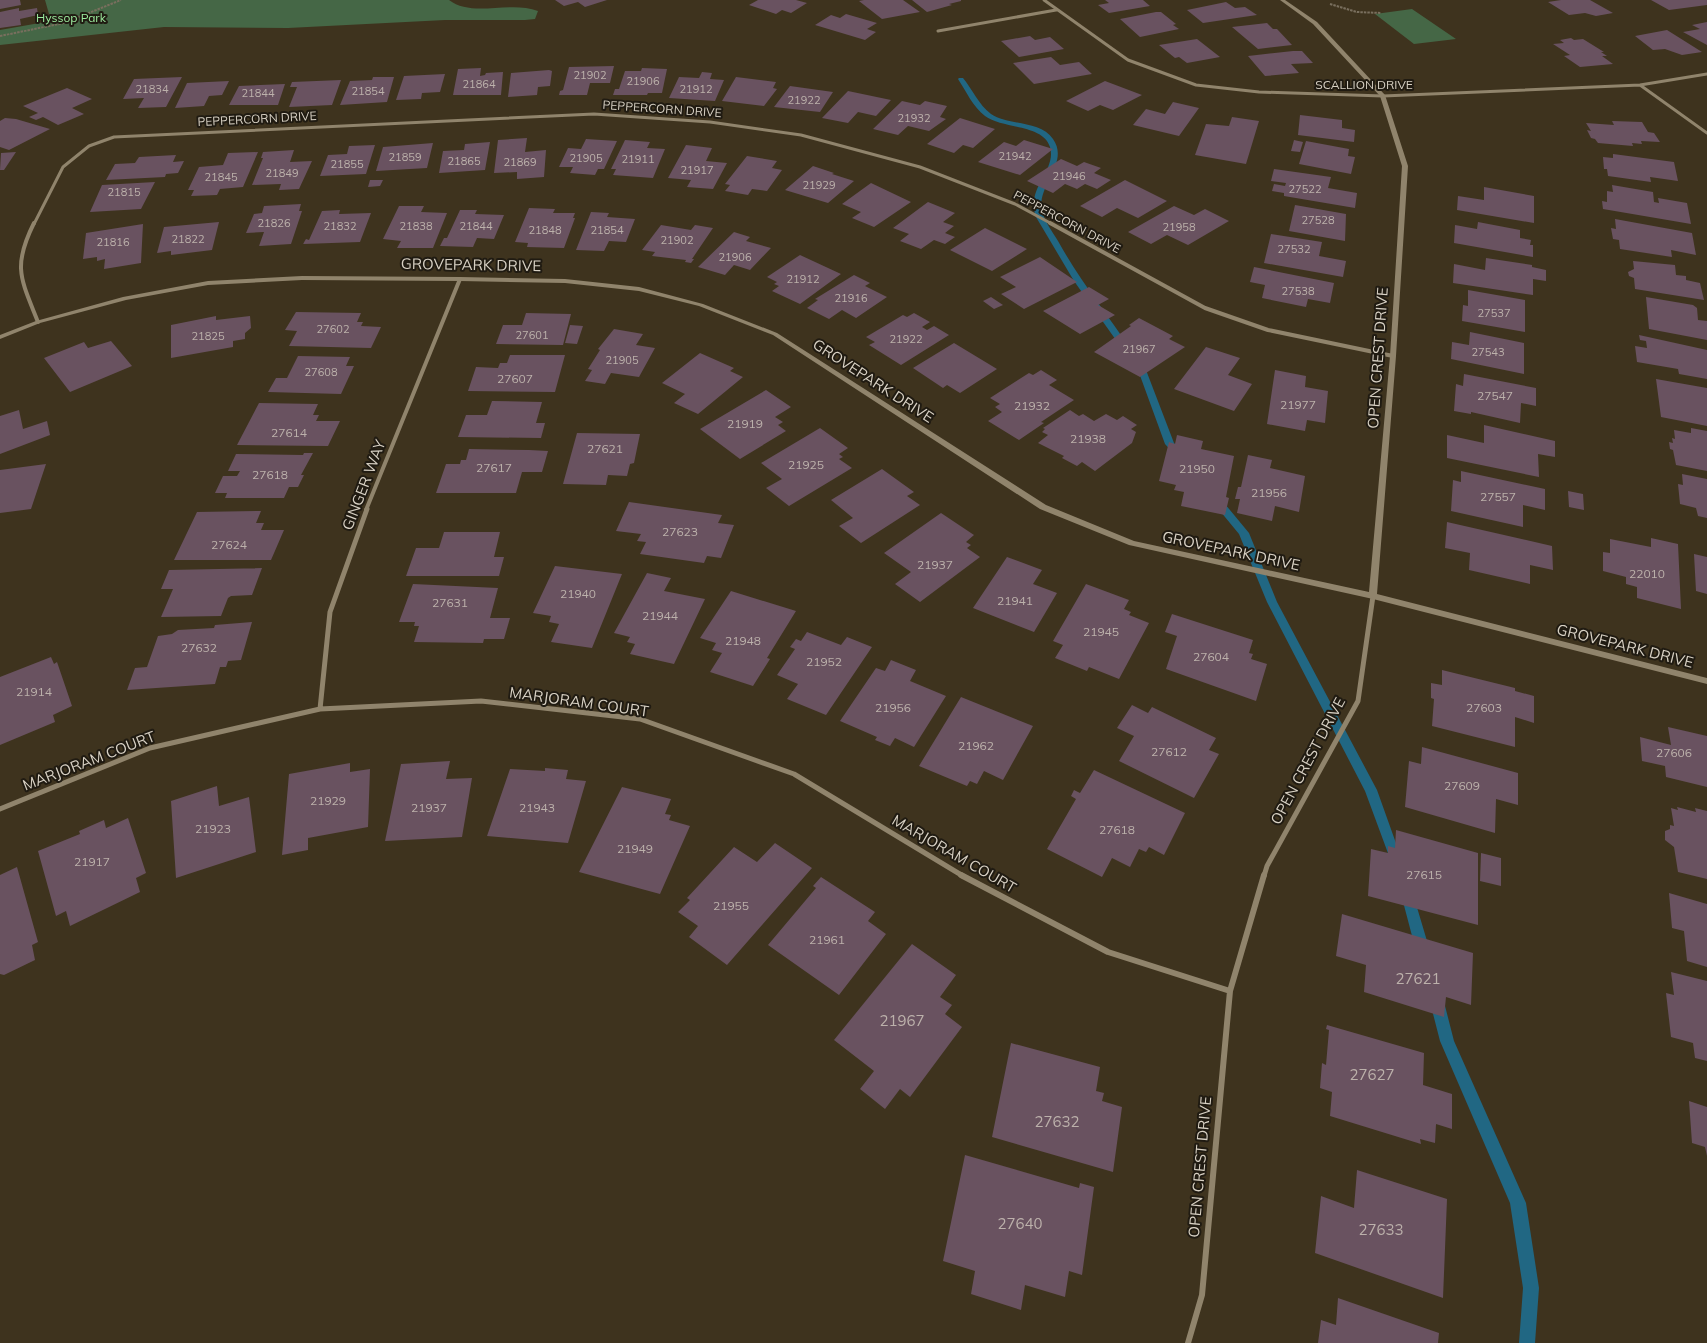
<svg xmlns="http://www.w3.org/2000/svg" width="1707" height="1343" font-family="Mulish,sans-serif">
  <rect width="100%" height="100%" fill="#3e331e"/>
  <path fill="#456746" d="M45 0H449C472 18 510 0 538 11L535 19 525 20H445L288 28 164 27 0 45V30L51 21Z
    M1412 9 1456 39 1414 44 1375 14Z"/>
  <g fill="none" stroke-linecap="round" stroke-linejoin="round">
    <path fill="#216783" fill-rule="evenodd" d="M959 78H963C972 89 979 105 991 114 1009 126 1040 120 1053 139 1070 163 1036 186 1042 211 1045 222 1052 231 1058 241 1079 279 1106 313 1130 348L1129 350H1123L1074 281 1036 217C1025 188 1057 171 1050 147 1043 124 1002 129 985 116 973 107 966 91 958 79Z
      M1137 360 1140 361 1146 370 1174 443 1183 453 1181 455H1175L1165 444 1138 370 1133 363Z
      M1216 497 1220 498 1249 533 1277 602 1377 790 1402 860 1400 864 1396 866 1392 864 1365 791 1267 602 1239 534 1211 500Z
      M1407 888 1412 890 1413 894 1430 951 1428 955 1423 957 1418 955 1416 951 1401 894 1402 890Z
      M1437 995 1442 997 1444 1002 1454 1041 1526 1203 1539 1288 1535 1343H1519L1523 1288 1510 1203 1440 1041 1430 1002 1432 997Z"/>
  </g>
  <path fill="#695260" d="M0 0H20L21 5 0 9Z
    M555 0H607L585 7 578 2 564 6Z
    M758 0H796L807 3 791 13 782 10 776 14 749 5Z
    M864 0H903L920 12 882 19 859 1Z
    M912 0H961V1L949 4 952 5 927 12Z
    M1105 0H1143L1150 6 1109 13 1098 5 1109 3Z
    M1561 0H1590L1613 13 1596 16 1585 13 1569 15 1548 2Z
    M1651 0H1707V5L1669 10Z
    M1226 2 1235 8 1245 7 1257 15 1203 23 1187 10Z
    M19 8V11L37 8 38 15 20 19 21 25 0 28V12Z
    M1156 12H1161L1176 24 1173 25 1179 29 1140 37 1120 19Z
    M846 14 877 23 867 29 876 32 865 40 815 25 831 15 840 18Z
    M1707 22V45L1683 32 1700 29 1692 25Z
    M1267 23 1273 29H1277L1292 45 1258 49 1232 27Z
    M1667 30 1702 52 1682 55 1665 49 1653 50 1635 36Z
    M1030 36 1035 40 1050 37 1064 49 1019 57 1001 41Z
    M1571 38 1574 40 1583 39 1604 52H1601L1607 56H1602L1613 64 1580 67 1564 56 1570 55 1553 44 1564 43 1560 40Z
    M1197 39 1220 57 1187 63 1179 57 1175 58 1159 45Z
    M1293 51H1302L1313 63 1291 64 1299 73 1265 76 1248 56Z
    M1051 57 1060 65 1079 62 1092 74 1034 84 1013 63Z
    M614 66 610 83H590L587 95H559L560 91 563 90 569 67Z
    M481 68 480 76 485 75 486 73 503 72 501 95H453L458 69Z
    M642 68 667 69 662 93H648L647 95H613L615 89H619L625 71H641Z
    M549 70 552 71 550 86 538 87 537 95 508 97 511 73Z
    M702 72 712 73 710 79 724 80 715 101 669 98 679 77 699 78Z
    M445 74 440 92 422 93 421 99 396 100 404 76Z
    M182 77 166 107 138 108 144 98 123 99 134 79Z
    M373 77H394L387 102 340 105 350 81 372 80Z
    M736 77 776 82 773 88 777 89 764 106 722 101Z
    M341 80 332 105 289 107 297 87H290L292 82Z
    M229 81 222 95 209 96 204 106 175 108 187 83Z
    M1105 81 1142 95 1113 110 1100 105 1088 111 1066 101Z
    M285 84 278 105H229L239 86Z
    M790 86 833 92 820 112 774 107Z
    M67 88 92 99 72 108 84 114 58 125 43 117 36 120 29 117 38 113 23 106Z
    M848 91 891 100 876 116 858 112 848 123 822 118Z
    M902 101 920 105 925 101 947 106 940 117 946 119 929 131 908 126 898 135 873 129Z
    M1173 102 1199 108 1179 136 1133 125 1146 109 1165 114Z
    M1300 115 1342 120V128L1355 130 1354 142 1298 135Z
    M1232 117 1259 121 1246 164 1195 155 1206 124 1229 126Z
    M5 118 16 119 50 129 9 150 0 147V121Z
    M960 118 995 129 973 148 963 145 954 153 927 144Z
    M1612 121 1642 122 1648 132 1654 133 1660 142 1641 141 1642 144 1632 143 1633 146 1598 143 1595 139 1591 138 1587 130 1591 131 1586 123 1614 125Z
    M527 138 525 152 546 150 544 177 517 179V172L494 173 498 140Z
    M586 139 617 141 604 169H598L595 175 570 173 573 167H559L568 148 581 149Z
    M625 140 650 142 647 148 665 149 653 178 613 175 616 169H611Z
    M1024 140 1053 149 1020 175 978 162 1004 142 1016 146Z
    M1294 140 1303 142 1300 152 1291 151Z
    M1306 141 1349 149 1348 156 1355 157 1351 174 1299 164Z
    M490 142 485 170 439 173 443 151 464 150 465 144Z
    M433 143 427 168 376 171 383 147Z
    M375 145 366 174 320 176 328 155 347 154 349 146Z
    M686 145 712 148 706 161 727 163 713 189 687 187 691 180 668 178Z
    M294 150 290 162 312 161 299 189 279 190 281 184 252 185 263 158H261L263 152Z
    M16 152 4 170H0L1 153Z
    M258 152 243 187 220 189 217 195 191 196 194 190H188L199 167 223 165 228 153Z
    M1613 154 1674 162 1678 181 1650 177 1651 182 1608 176 1607 169H1604L1603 157 1613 158Z
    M176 155 173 162 184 161 178 173 166 174 165 177 106 180 115 164 135 163 139 157Z
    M747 156 777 161 772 168 782 170 767 191 752 189 748 195 725 191 730 185 725 184Z
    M1061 159 1077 166 1084 162 1101 168 1094 173 1111 180 1097 189 1085 184 1077 189 1065 184 1053 193 1027 181Z
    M813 166 834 173 832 174 854 181 828 203 785 190Z
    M1274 169 1331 177 1328 188 1357 193 1355 208 1284 196V193L1272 191 1274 184 1285 186 1286 183 1271 181Z
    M370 180H383L380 186 368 187Z
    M1125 180 1167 201 1138 218 1117 208 1102 217 1080 206Z
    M155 182 141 209 90 212 102 185Z
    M871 183 911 202 874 227 852 218 861 212 842 204Z
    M1612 185 1653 192 1654 202 1659 203 1658 198 1687 203 1691 224 1603 209 1602 201 1607 202V191L1613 192Z
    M1484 187 1534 196V223L1457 210 1458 196 1484 200Z
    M928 202 955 213 943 222 954 226 945 233 955 237 945 244 934 240 921 249 900 241 909 234 893 228Z
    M301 204 299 211H302L291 244 259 246 264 232 246 233 254 214 262 213 264 206Z
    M1295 205 1346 214 1345 241 1289 231Z
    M399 206H424L421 212 447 213 433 248H397L401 241 383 239Z
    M1174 206 1194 215 1205 209 1229 221 1188 245 1167 235 1151 244 1128 232Z
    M529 208 555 209 553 213H575L573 218H575L564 248 527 247 528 243 515 242Z
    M340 210 339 214 371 213 360 242 303 244 306 239 309 240 322 211Z
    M460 210H477L475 214 504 215 494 239 477 238 473 247 440 246 444 238H447Z
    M591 212 609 213 607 217 635 219 626 242 609 241 604 251 576 250Z
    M1615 219 1692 233 1696 255 1671 250 1672 257 1620 249 1619 240 1613 239 1611 228 1616 229Z
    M219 222 212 250 171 255V251L157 253 164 227Z
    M1478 222 1520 230V238L1531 240 1530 245H1533V257L1454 243 1455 225 1477 229Z
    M143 224 141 263 104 269 105 259 97 261V257L83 259 86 233Z
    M661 225 691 230 695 225 713 228 692 259H694L691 263 685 262 686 260 652 256 655 252 642 250Z
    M985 228 1027 249 992 271 950 250Z
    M734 232 750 237 746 241 771 248 750 270 734 265 725 275 698 267Z
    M1271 234 1322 242 1319 256 1346 261 1343 277 1264 263Z
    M800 255 841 274 800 304 772 291 779 286 774 284 777 282 767 277Z
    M1040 257 1077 282 1024 309 1001 294 1016 287 1000 277Z
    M1486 258 1532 265V267L1546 270V281L1533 279V295L1453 283 1454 264 1485 270Z
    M1633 261 1675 265 1676 275 1686 276V280L1700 283 1704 300 1635 289 1634 278 1629 276 1628 272 1634 269Z
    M1254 267 1334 283 1330 303 1308 299 1306 307 1262 298 1265 285 1250 282Z
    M854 275 870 283 865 286 887 297 856 318 842 310 829 319 807 308 818 300 815 299Z
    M1089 287 1109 299 1098 305 1115 315 1080 334 1043 311Z
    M1468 290 1525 300V332L1462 321 1463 305 1468 306Z
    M991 297 1003 305 994 309 983 301Z
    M1646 297 1693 305 1697 308 1698 320 1707 321V340L1649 329Z
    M296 312 361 313 357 322H363L361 326 381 327 371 348 289 346 297 331 285 330Z
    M526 313 571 314 563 345 496 344 503 325H522Z
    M914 313 930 322 922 327 927 330 934 326 949 335 901 365 869 345 875 342 866 337 903 315 907 317Z
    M216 316V320L250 316 251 328 245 333V339L233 341V347L171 358V325Z
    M1139 318 1173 336 1169 339 1185 347 1140 377 1094 352 1131 326 1129 325Z
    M570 325 583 326 577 344 565 343Z
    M614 329 643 334 636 345 655 348 639 377 611 373 605 384 585 381 592 370 588 369 600 350 598 349Z
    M1470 332 1524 343V374L1451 359 1452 342 1469 345Z
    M1639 335 1707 350V379L1679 374 1678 369 1637 362 1635 346 1647 348 1646 341 1640 340Z
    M111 341 132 366 70 392 44 358 84 342 88 348Z
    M954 343 997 369 960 393 947 385 943 388 913 368Z
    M1206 347 1240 358 1228 375 1252 384 1234 411 1174 389Z
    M700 353 734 368 730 371 743 377 698 414 674 403 685 394 662 383Z
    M510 355H565L555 392 468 391 476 367 498 368 500 363H507Z
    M298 356 350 357 346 366H354L341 394 268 392 276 378H287Z
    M1041 370 1057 380 1049 385 1074 400 1041 422 1044 423 1019 440 988 421 1002 412 995 407 1000 404 990 398 1029 373 1033 375Z
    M1275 370 1306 376 1305 387 1328 391 1325 423 1307 420 1305 431 1267 424Z
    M1464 374 1536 388V406L1521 403 1520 423 1471 412V414L1454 411 1456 384 1463 386Z
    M1656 379 1707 388V426L1661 417Z
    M766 390 791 407 775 417 783 422 778 425 786 431 740 459 700 429Z
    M492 401 542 402 536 423H545L541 438 458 437 466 415H487Z
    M259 403 318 404 313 415H319L316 421H340L328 446 237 445Z
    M19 410 23 429 47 421 50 435 0 454V416Z
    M1070 410 1079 416 1083 414 1094 421 1106 414 1117 420 1123 416 1137 425 1131 429 1136 432 1132 443 1095 471 1082 462 1077 466 1062 458 1064 456 1038 443 1048 435 1042 432 1045 429 1043 428Z
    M1484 425 1555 441V457L1538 454 1539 477 1447 458V435L1484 443Z
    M820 428 848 448 839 454 843 457 839 459 852 468 789 506 766 488 782 479 761 463Z
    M1691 428 1707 431V471L1676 465 1673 450 1670 449 1669 442 1673 443 1672 438 1675 439 1674 430 1691 433Z
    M577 433 640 434 634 463 630 464 627 476 608 475 606 485 563 484Z
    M1177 435 1203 441 1201 449 1234 456 1226 497 1229 498 1225 515 1181 506 1184 492 1174 490 1176 485 1159 481 1169 442 1175 444Z
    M469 449 529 450 548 451 542 472H522L516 493H436L446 464H460L461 460H466Z
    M304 453H313L301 475H304L298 487H289L284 498H225L227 493H215L223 476H237L240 471H228L236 454 303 455Z
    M1248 455 1272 460 1270 468 1305 476 1299 512 1275 506 1272 521 1237 513 1240 499H1235L1238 487H1241Z
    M46 464 31 509 0 513V470Z
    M882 469 914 492 907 496 920 505 861 543 839 526 853 518 831 500Z
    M1461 471 1545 489V510L1523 505V527L1451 511 1453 480 1461 482Z
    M1682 474 1707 479V518L1698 516 1696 508 1680 504 1678 484 1683 485Z
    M1568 491 1583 494 1584 510 1569 507Z
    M629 502 722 515 718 523 734 525 721 558 707 556 704 563 640 554 646 542 637 541 641 534 616 531Z
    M261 511 256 523H264L261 530H284L271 560H174L197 512Z
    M941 513 974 535 966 542 971 545 967 548 980 557 920 602 895 584 911 572 884 553Z
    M1447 522 1552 546 1553 570 1530 565V584L1469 570 1470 553 1445 548Z
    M444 532H500L494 557H504L499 576H406L416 548H439Z
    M1651 538 1678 544 1681 609 1637 598V587L1626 584V577L1603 571V552L1610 553V539L1651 547Z
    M1694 554 1707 557V594L1696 591Z
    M1007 557 1042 570 1033 584 1057 593 1034 632 973 608Z
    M555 566 622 574 592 648 551 642 559 624 549 622 551 616 533 613Z
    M262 568 252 595 231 596 228 598 221 616 161 617 173 589H161L169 570Z
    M647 573 671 578 664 591 705 599 674 664 630 654 635 644 627 642 630 637 614 633Z
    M413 584 498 588 490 618H510L504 639H484L483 643 414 642 419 626H414L415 622H399Z
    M1086 584 1129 600 1124 609 1131 612 1129 615 1149 623 1119 679 1089 667 1087 671 1055 658 1063 645 1053 641Z
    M731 591 796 611 767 658 770 659 753 686 710 672 722 653 712 650 716 643 700 638Z
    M1172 614 1253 640 1249 653 1253 654 1251 659 1267 664 1256 701 1166 669 1177 636 1165 632Z
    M252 622 241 660 228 661 226 667H220L215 684 127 690 135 668 147 667 158 636 172 634 178 630 214 628 215 625Z
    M807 632 841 645 847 637 872 647 826 715 787 699 798 684 777 675 795 649 790 647 796 639 801 641Z
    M51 657 54 664 57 662 72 706 53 715 55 722 0 745V677Z
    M891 660 916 670 910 681 946 696 914 747 895 738 890 746 875 740 877 737 840 721 876 668 885 671Z
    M1442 670 1515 688V691L1534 696V723L1515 717V747L1432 726 1434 699 1431 698V683L1442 685Z
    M961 697 1033 726 1003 780 984 771 977 784 970 781 967 786 919 766Z
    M1132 705 1148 713 1152 707 1216 738 1209 750 1219 754 1194 798 1119 761 1134 736 1117 728Z
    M1668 727 1707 736V787L1666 777 1665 766 1642 761 1640 737 1671 745Z
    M1422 747 1518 773V805L1496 799 1495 833 1405 807 1409 761 1421 764Z
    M450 761 446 779 472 778 462 837 385 841 401 764Z
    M350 763V772L370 769 368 827 308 838V850L282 855 289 774Z
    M545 768 568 770 566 779 586 781 568 843 487 836 510 769 545 771Z
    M1094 770 1185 813 1164 855 1149 847 1146 852 1139 849 1130 867 1112 858 1102 877 1047 849 1076 799 1071 796 1074 790 1080 793Z
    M217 786 219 806 249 797 256 852 176 878 171 801Z
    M622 787 671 799 665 814 671 815 669 820 690 826 660 894 579 872Z
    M1677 807 1696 812 1695 808 1707 811V879L1678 872 1674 847 1665 840V831L1670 829V825L1674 826 1671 808 1678 810Z
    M128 818 146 873 136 878 140 892 70 926 66 911 56 916 38 851 80 834 79 831 104 820 106 828Z
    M1396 830 1478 853V925L1368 896 1371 849 1388 853V846L1395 848Z
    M775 843 812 868 727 965 689 937 698 926 678 912 690 900 687 898 734 847 757 862Z
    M1481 853 1501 858V886L1480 881Z
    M17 867 38 942 32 945 35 960 4 975 0 974V875Z
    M821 877 875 912 868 921 886 934 839 995 768 945 816 888 813 886Z
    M1669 893 1707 904V967L1687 961 1684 931 1672 928Z
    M1342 914 1473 953 1471 1005 1446 997 1444 1017 1364 992 1366 965 1336 956Z
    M912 944 956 975 940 997 952 1005 945 1014 962 1027 910 1097 900 1089 885 1109 860 1089 874 1071 834 1040Z
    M1671 972 1707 981V1061L1695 1058 1693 1043 1671 1037 1666 993 1674 995Z
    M1327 1025 1424 1053 1423 1085 1452 1094V1129L1436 1124 1435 1143 1420 1139 1421 1144 1330 1116 1332 1092 1320 1088 1322 1063 1326 1065 1329 1030 1326 1029Z
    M1011 1043 1100 1067 1096 1091 1104 1093 1102 1101 1122 1107 1113 1172 992 1137Z
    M1689 1101 1707 1107V1156L1705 1147 1692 1143Z
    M965 1155 1079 1188 1080 1183 1094 1187 1082 1275 1069 1271 1065 1297 1025 1285 1021 1310 971 1294 975 1271 943 1261Z
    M1357 1170 1447 1199 1443 1298 1315 1253 1321 1196 1354 1208Z
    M1338 1298 1439 1333 1438 1343H1318L1321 1320 1336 1325Z"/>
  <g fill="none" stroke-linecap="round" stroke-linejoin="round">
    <path stroke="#796f5e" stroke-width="2" stroke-dasharray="2.5 1" stroke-linecap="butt" d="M1330 4 1357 12 1381 13
      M0 36 64 23 121 0"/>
    <path stroke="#90846c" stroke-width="3" d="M1044 0 1128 60 1196 85 1259 92 1383 96 1640 85 1707 74
      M938 31 1056 10
      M1640 85 1707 133
      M34 224 63 167 89 146 114 137 594 114 710 122 801 135 920 167 1015 204 1052 224"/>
    <path stroke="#90846c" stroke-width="4" d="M34 223C12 267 21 279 38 322
      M1050 223 1205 308 1268 330 1393 356
      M366 510 460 279"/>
    <path stroke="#90846c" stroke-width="5" d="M320 709 330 612 367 509
      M0 809 150 748 320 709 481 701 640 719 794 774 963 876
      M1264 876 1267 866 1358 701 1373 596"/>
    <path stroke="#90846c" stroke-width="6" d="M961 875 1108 952 1230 991
      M1188 1343 1202 1295 1230 991 1264 875"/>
    <path fill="#90846c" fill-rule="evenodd" d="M1280 0H1285L1317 22 1385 95 1408 166 1396 356 1377 594 1707 678V684L1373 599 1129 545 1040 509 773 335 699 306 639 291 565 283 460 281 302 280 208 285 126 300 40 323 0 339V335L36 321 123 297 208 281 302 276 460 277 565 279 639 287 703 304 777 333 1046 505 1134 541 1369 592 1390 356 1402 166 1380 96 1313 24Z"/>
  </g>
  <g text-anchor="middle" stroke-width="4" stroke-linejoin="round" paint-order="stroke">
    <g font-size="11" fill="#bcb1ab">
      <text x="590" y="79">21902</text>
      <text x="643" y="85">21906</text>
      <text x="479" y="88">21864</text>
      <text x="152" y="93">21834</text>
      <text x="696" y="93">21912</text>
      <text x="368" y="95">21854</text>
      <text x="258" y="97">21844</text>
      <text x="804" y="104">21922</text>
      <text x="914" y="122">21932</text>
      <text x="1015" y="160">21942</text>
      <text x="405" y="161">21859</text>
      <text x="586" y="162">21905</text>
      <text x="638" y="163">21911</text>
      <text x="464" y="165">21865</text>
      <text x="520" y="166">21869</text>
      <text x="347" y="168">21855</text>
      <text x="697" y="174">21917</text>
      <text x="282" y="177">21849</text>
      <text x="1069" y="180">21946</text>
      <text x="221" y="181">21845</text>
      <text x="819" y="189">21929</text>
      <text x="1305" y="193">27522</text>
      <text x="124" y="196">21815</text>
      <text x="1318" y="224">27528</text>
      <text x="274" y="227">21826</text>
      <text x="340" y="230">21832</text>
      <text x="416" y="230">21838</text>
      <text x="476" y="230">21844</text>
      <text x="1179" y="231">21958</text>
      <text x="545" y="234">21848</text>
      <text x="607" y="234">21854</text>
      <text x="188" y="243">21822</text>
      <text x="677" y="244">21902</text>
      <text x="113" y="246">21816</text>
      <text x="1294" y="253">27532</text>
      <text x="735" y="261">21906</text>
      <text x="803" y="283">21912</text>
      <text x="1298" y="295">27538</text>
      <text x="851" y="302">21916</text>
      <text x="1494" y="317">27537</text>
      <text x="333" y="333">27602</text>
      <text x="532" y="339">27601</text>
      <text x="208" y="340">21825</text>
      <text x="906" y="343">21922</text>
      <text x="1139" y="353">21967</text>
      <text x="1488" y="356">27543</text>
      <text x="622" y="364">21905</text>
      <text x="321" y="376">27608</text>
    </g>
    <g font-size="12" fill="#9dec9f" stroke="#201b12">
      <text x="71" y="22">Hyssop Park</text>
    </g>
    <g font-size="12" fill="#d8d1c4" stroke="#201b12">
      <text x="1364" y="89">SCALLION DRIVE</text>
      <text transform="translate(662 109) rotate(4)" y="4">PEPPERCORN DRIVE</text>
      <text transform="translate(257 119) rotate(-3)" y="4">PEPPERCORN DRIVE</text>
      <text transform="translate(1067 222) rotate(28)" y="4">PEPPERCORN DRIVE</text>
    </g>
    <g font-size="12" fill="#bcb1ab">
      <text x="515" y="383">27607</text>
      <text x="1495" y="400">27547</text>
      <text x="1298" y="409">21977</text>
      <text x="1032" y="410">21932</text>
      <text x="745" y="428">21919</text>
      <text x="289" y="437">27614</text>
      <text x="1088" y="443">21938</text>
      <text x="605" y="453">27621</text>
      <text x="806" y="469">21925</text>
      <text x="494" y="472">27617</text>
      <text x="1197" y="473">21950</text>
      <text x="270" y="479">27618</text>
      <text x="1269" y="497">21956</text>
      <text x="1498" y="501">27557</text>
      <text x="680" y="536">27623</text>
      <text x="229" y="549">27624</text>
      <text x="935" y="569">21937</text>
      <text x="1647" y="578">22010</text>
      <text x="578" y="598">21940</text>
      <text x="1015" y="605">21941</text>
      <text x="450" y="607">27631</text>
      <text x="660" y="620">21944</text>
      <text x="1101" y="636">21945</text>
      <text x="743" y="645">21948</text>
      <text x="199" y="652">27632</text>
      <text x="1211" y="661">27604</text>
      <text x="824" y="666">21952</text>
      <text x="34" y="696">21914</text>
      <text x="893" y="712">21956</text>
      <text x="1484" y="712">27603</text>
      <text x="976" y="750">21962</text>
      <text x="1169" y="756">27612</text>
      <text x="1674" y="757">27606</text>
      <text x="1462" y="790">27609</text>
      <text x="328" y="805">21929</text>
      <text x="429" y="812">21937</text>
      <text x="537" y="812">21943</text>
      <text x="213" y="833">21923</text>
      <text x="1117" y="834">27618</text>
      <text x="635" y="853">21949</text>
      <text x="92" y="866">21917</text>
      <text x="1424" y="879">27615</text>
      <text x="731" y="910">21955</text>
      <text x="827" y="944">21961</text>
    </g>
    <g font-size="15" fill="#d8d1c4" stroke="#201b12">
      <text transform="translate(471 265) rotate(1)" y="5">GROVEPARK DRIVE</text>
      <text transform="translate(1378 358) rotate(-86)" y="5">OPEN CREST DRIVE</text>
      <text transform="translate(873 381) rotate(33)" y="5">GROVEPARK DRIVE</text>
      <text transform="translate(364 485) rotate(-69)" y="5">GINGER WAY</text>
      <text transform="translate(1231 551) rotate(12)" y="5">GROVEPARK DRIVE</text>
      <text transform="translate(1625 646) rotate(14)" y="5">GROVEPARK DRIVE</text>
      <text transform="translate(579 702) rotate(8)" y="5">MARJORAM COURT</text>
      <text transform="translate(89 761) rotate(-21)" y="5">MARJORAM COURT</text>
      <text transform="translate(1308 761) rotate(-62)" y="5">OPEN CREST DRIVE</text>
      <text transform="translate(954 854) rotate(30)" y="5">MARJORAM COURT</text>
      <text transform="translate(1200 1167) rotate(-85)" y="5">OPEN CREST DRIVE</text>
    </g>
    <g font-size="15" fill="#bcb1ab">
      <text x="1418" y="984">27621</text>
      <text x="902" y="1026">21967</text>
      <text x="1372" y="1080">27627</text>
      <text x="1057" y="1127">27632</text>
      <text x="1020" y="1229">27640</text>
      <text x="1381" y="1235">27633</text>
    </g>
  </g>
</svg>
